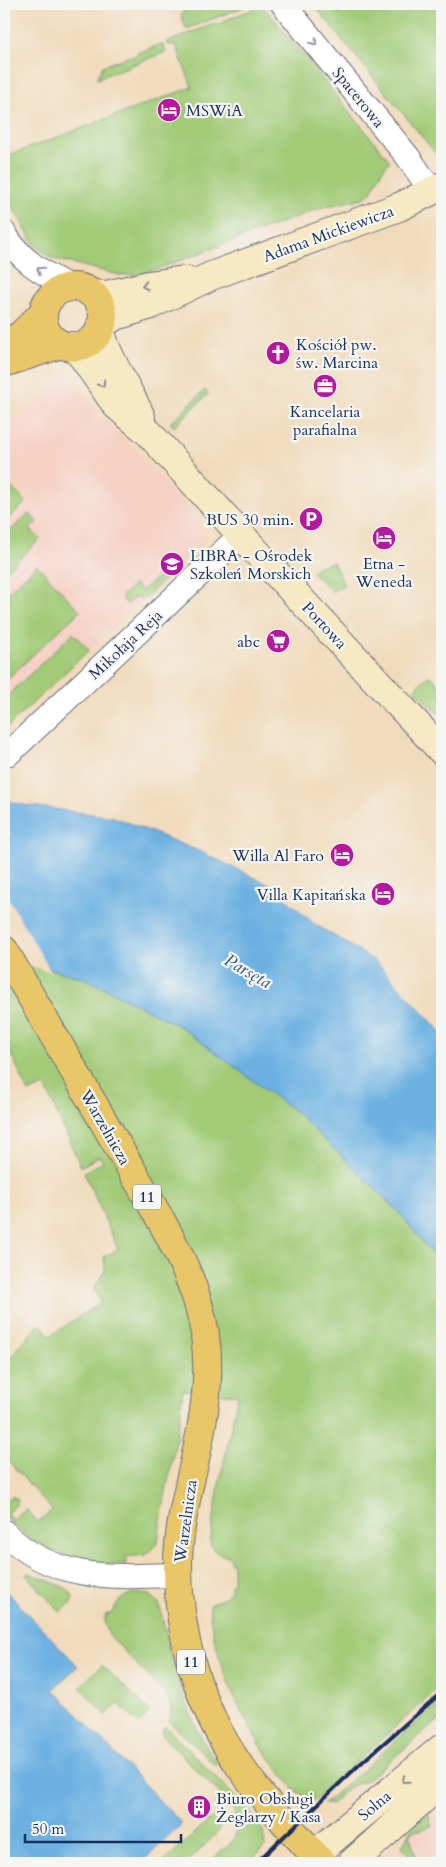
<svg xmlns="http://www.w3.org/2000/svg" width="446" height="1867" font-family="Cardo,serif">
  <rect width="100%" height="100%" fill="#f6f6f2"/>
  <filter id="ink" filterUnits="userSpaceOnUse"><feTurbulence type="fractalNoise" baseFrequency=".02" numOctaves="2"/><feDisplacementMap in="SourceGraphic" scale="10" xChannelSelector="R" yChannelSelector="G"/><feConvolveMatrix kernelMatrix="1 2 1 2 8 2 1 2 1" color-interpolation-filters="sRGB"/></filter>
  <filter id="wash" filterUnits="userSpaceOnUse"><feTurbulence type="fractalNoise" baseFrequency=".0096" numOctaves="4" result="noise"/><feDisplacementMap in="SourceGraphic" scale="20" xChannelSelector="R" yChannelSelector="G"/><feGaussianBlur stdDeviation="1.12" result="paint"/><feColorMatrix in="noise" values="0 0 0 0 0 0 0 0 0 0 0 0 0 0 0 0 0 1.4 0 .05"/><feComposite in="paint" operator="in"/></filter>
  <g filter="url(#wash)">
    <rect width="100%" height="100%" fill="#f1dbbc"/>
    <path fill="#f6d2c5" d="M66 374 207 530 204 542 107 634 4 730V432Z
      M442 1808V1863H388L411 1833Z"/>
    <path fill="#a1cb77" stroke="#5e7d6a" d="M194 4H252L186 29 181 15 183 12Z
      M313 4H442V161Z
      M257 6H263L390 161 383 169 371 192 364 198 323 207 155 270 132 275H119L51 258 34 244 4 192V157L192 87 176 45H168L167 42 214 24 217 25 224 22 225 20 251 10Z
      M162 44 166 52 96 79 103 66 130 56 131 57 138 55 137 53Z
      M205 390 208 394 174 427 170 423Z
      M4 480 26 502 5 522 4 520Z
      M29 513 37 522 30 529 40 539 4 573V537Z
      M333 562 344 585 332 591 312 572 316 567Z
      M37 565 80 611 4 682V596Z
      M169 568 173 571 142 601 137 596 127 604 121 597 135 584 141 591Z
      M73 633 89 650 4 730V699Z
      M428 676 433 678 442 689V712L439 715 414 689Z
      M4 956 87 979 181 1027 298 1114 399 1212 442 1266V1685L314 1800C309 1798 303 1797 300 1794 293 1789 287 1780 282 1774 249 1734 226 1687 214 1637 213 1629 208 1614 210 1606 212 1600 218 1602 222 1599 225 1597 228 1593 231 1591V1585L233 1584V1564H231L230 1557C221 1554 213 1554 210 1543L219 1484 238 1395 183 1390C178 1441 164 1491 158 1542H159L145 1555 126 1557V1564C72 1565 43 1552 4 1516V1502L12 1496 18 1500 17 1504 7 1513 13 1520 26 1509 38 1522 52 1510 4 1456V1365L38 1325 42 1326 50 1336 101 1302 94 1289 105 1271 104 1257 118 1249 84 1172 103 1162 99 1156 81 1167 45 1086 30 1092 28 1091 4 1038Z
      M29 1573 66 1588 70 1592 73 1597 71 1603 60 1612 26 1575Z
      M134 1593 149 1595 159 1603 171 1656 183 1695 197 1730 217 1764 216 1766 169 1721C172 1711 172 1704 166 1695L109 1635 105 1624V1615L112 1613C117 1602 122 1596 134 1593Z
      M102 1665 150 1711 139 1724 118 1703 106 1715 80 1687Z
      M442 1700V1717L367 1780 349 1787 331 1804H324Z
      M165 1726 254 1816 263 1831 265 1847 248 1863H209L230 1844 235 1836 237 1825 234 1811 227 1801 163 1736 162 1732Z
      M428 1812 432 1826 409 1833 418 1863H415L402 1846 411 1829Z
      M216 1814 221 1823 219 1831 186 1863H162Z"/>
    <path fill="#6cb1e2" stroke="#4470a0" d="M4 800 23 805 114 817 201 852 272 886 313 923 375 961 442 1033V1266L399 1212 298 1114 181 1027 87 979 4 956Z
      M4 1589 78 1666 53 1689 182 1824 141 1863H4Z"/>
    <path fill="#f1dbbc" d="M4 891 51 972 4 959Z"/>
  </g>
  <g filter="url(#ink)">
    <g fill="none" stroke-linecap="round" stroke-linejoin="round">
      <g stroke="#666b7f" stroke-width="26">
        <path id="street" d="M283 4 408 157 432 192
          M4 233C20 260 42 273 70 287
          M9 753 241 535
          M4 1532C53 1582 114 1577 178 1575"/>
      </g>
      <g stroke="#666b7f" stroke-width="30">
        <path id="secondary" d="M92 294 106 295 148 285 185 280
          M101 324 116 316 148 306 211 276 399 207 442 186
          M100 328C107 360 128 387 141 417
          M72 346 82 356 116 405 148 432 262 558 442 751
          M314 1855 442 1748
          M352 1863 442 1782"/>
      </g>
      <g stroke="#666b7f" stroke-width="30">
        <path id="primary" d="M43 317a30 30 0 1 1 60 0a30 30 0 1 1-60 0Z
          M4 345 21 335 43 313
          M4 363 61 344
          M4 950 163 1224C209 1308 217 1356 197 1450 189 1487 179 1523 178 1561 177 1633 198 1706 239 1765 263 1800 293 1832 322 1863"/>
      </g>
      <use href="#street" stroke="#fff" stroke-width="24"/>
      <use href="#secondary" stroke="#f6e9c3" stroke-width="28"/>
      <use href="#primary" stroke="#e9c769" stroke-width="28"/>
      <path stroke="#1b2f5e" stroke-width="4" d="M256 1863 360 1764 442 1692"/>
    </g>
    <defs><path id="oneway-chevron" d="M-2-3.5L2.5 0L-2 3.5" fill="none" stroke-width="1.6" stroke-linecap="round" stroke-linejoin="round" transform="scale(1.25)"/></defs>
    <g stroke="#8d97ae">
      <use href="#oneway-chevron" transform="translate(314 42) rotate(51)"/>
      <use href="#oneway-chevron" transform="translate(40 270) rotate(-147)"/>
    </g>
    <g stroke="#888c90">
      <use href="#oneway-chevron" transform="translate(145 286) rotate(167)"/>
      <use href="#oneway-chevron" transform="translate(102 384) rotate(55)"/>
      <use href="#oneway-chevron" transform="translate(405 1780) rotate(141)"/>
    </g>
  </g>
  <defs>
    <g id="hotel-disc" transform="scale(1.25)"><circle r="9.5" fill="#b5179e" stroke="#f6f6f2"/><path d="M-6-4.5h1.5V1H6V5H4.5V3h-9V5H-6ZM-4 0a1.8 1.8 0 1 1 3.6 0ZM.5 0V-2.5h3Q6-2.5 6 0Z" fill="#fff"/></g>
    <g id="church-disc" transform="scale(1.25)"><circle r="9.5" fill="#b5179e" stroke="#f6f6f2"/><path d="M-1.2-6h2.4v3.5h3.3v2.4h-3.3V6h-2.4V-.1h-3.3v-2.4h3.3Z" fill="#fff"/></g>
    <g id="office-disc" transform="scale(1.25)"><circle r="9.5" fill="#b5179e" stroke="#f6f6f2"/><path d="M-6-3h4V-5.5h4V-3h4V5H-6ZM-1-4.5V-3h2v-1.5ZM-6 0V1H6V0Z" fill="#fff"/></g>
    <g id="parking-disc" transform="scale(1.25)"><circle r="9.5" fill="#b5179e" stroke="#f6f6f2"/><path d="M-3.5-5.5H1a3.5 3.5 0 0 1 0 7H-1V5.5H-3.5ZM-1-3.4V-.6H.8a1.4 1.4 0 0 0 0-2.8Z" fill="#fff"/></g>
    <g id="school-disc" transform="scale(1.25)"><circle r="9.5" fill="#b5179e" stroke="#f6f6f2"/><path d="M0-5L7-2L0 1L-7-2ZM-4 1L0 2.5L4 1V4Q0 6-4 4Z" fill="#fff"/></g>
    <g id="supermarket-disc" transform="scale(1.25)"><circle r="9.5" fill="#b5179e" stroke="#f6f6f2"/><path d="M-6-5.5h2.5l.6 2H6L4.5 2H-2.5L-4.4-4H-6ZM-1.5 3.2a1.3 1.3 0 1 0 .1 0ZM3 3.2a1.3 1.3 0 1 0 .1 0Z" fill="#fff"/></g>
    <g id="building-disc" transform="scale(1.25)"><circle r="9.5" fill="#b5179e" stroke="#f6f6f2"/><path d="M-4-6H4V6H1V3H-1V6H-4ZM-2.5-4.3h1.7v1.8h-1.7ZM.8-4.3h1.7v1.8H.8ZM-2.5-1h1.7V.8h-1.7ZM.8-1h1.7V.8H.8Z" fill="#fff"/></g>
  </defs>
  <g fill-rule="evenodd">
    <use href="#hotel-disc" x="169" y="110"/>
    <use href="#church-disc" x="278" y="353"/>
    <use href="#office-disc" x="325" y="386"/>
    <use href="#parking-disc" x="311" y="519"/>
    <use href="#hotel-disc" x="384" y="538"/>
    <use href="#school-disc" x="172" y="564"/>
    <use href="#supermarket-disc" x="278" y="641"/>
    <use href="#hotel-disc" x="342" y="855"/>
    <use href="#hotel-disc" x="383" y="894"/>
    <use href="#building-disc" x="199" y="1807"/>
  </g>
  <g text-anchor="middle" stroke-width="4.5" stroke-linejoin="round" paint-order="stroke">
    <g fill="#f6f6f2" stroke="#5d6b8a" stroke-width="1">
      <rect x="133" y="1184.5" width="28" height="25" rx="4"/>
      <rect x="177" y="1649.5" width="28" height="25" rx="4"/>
    </g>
    <g font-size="15" font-weight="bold" fill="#1b2f5e">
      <text x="147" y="1202">11</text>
      <text x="191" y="1667">11</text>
    </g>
    <g font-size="16" fill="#1b2f5e" stroke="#f6f6f2">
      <text transform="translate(359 97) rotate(51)" y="6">Spacerowa</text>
      <text transform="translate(328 233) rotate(-20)" y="6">Adama Mickiewicza</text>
      <text transform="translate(325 625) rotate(47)" y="6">Portowa</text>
      <text transform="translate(125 644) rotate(-43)" y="6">Mikołaja Reja</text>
      <text transform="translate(106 1127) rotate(60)" y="6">Warzelnicza</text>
      <text transform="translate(185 1521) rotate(-82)" y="6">Warzelnicza</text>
      <text transform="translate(374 1805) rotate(-40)" y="6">Solna</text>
    </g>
    <g font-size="16" fill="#1b2f5e" stroke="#f6f6f2" text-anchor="start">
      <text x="186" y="116">MSWiA</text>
      <text x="296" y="350">Kościół pw.<tspan x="296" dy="18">św. Marcina</tspan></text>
      <text x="325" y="417" text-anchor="middle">Kancelaria<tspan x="325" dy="18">parafialna</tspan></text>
      <text x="294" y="525" text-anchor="end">BUS 30 min.</text>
      <text x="190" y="561">LIBRA - Ośrodek<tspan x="190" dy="18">Szkoleń Morskich</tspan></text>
      <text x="384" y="569" text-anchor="middle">Etna -<tspan x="384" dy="18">Weneda</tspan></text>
      <text x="260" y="647" text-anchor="end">abc</text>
      <text x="324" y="861" text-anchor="end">Willa Al Faro</text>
      <text x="366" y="900" text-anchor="end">Villa Kapitańska</text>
      <text x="216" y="1804">Biuro Obsługi<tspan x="216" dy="18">Żeglarzy / Kasa</tspan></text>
    </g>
    <g font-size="18" font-style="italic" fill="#335686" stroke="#f6f6f2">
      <text transform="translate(248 971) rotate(30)" y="6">Parsęta</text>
    </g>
  </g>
  <rect width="446" height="1867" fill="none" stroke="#f6f6f2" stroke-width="20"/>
  <path d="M25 1834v8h156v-8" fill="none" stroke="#1b2f5e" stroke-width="2.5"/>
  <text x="32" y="1834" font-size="15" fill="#1b2f5e" stroke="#f6f6f2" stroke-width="4" paint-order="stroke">50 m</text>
</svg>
